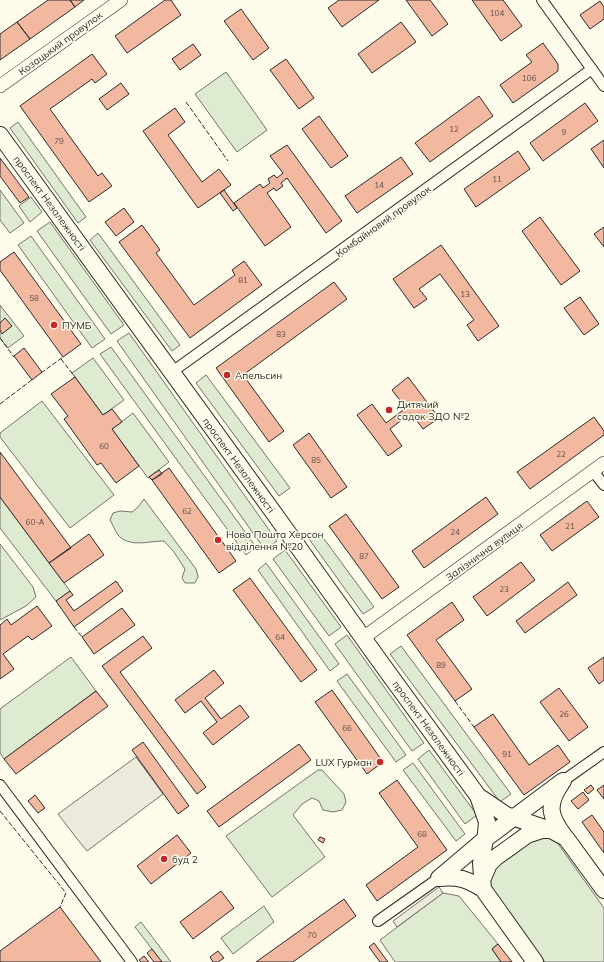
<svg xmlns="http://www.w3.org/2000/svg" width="604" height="962" font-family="Mulish,sans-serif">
  <rect width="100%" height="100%" fill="#fdfbea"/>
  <path fill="#deebd1" stroke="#74746e" d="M226 72 267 130 237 152 195 94Z
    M18 122 86 217 78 223 10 128Z
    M0 190 24 223 10 233 0 220Z
    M31 197 42 212 30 222 19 206Z
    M50 222 124 325 111 334 37 231Z
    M98 233 180 345 172 351 90 240Z
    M31 236 105 339 92 348 18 245Z
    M0 305 24 336 8 348 0 338Z
    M129 333 277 541 265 550 117 341Z
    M111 347 256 547 246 555 100 354Z
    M93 358 124 400 103 415 72 373Z
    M206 375 290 488 279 496 196 383Z
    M42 401 114 495 70 528 0 437V433Z
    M133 413 169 462 148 478 112 429Z
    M0 497 70 591 56 601 0 528Z
    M144 499 196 569 198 577 195 583H185L182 578 185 569 174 552 164 541C149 541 129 548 118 535 115 531 113 525 110 520L113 513 120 511 132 512 138 507Z
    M319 532 374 607 363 614 309 539Z
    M0 544 33 587 36 597 26 606 0 620Z
    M285 550 341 627 329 636 273 559Z
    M266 563 339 664 330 671 258 570Z
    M347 635 424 743 412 751 335 644Z
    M401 646 511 794 500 802 390 654Z
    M71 657 96 691 4 759 0 753V709Z
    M347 674 406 755 396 762 337 681Z
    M429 750 477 815 465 824 418 759Z
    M413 763 465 834 456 841 403 770Z
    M318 770H322L344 794 346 802 342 810 333 812 323 810 319 801 312 798 302 804 293 815 325 857 272 897 226 836Z
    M544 836 556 841 604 908V962H545L491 888 489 882 491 869 531 839Z
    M443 893 459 896 498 944 492 949 501 962H395L380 940Z
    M264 906 274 922 233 954 221 938Z
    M141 922 171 962H162L135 927Z"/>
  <path fill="#eceadb" stroke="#74746e" d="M136 757 163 794 87 851 78 840 58 814Z
    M439 887 443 893 397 927 393 921Z"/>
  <path fill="#f2b8a0" stroke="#2b2b2b" d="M48 0H70L75 7 30 39 17 22Z
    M70 0H84L75 7Z
    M165 0H171L181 15 127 53 115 36Z
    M339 0H379L342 27 328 8Z
    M406 0H430L448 24 432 36Z
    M472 0H503L522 26 501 41Z
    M600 1 604 7V19L590 29 580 15Z
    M241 9 269 48 253 60 224 21Z
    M17 22 30 39 0 60V34Z
    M401 22 416 42 372 73 358 54Z
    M543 43 558 64V71L513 103 500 85 532 62 526 55Z
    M193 44 201 55 180 70 172 59Z
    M92 54 107 74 95 83 92 79 50 109 98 176 102 173 112 186 89 202 20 106Z
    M286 59 314 98 299 109 270 70Z
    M121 83 129 94 107 110 99 99Z
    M479 96 493 116 430 162 415 143Z
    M585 103 598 121 543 161 530 143Z
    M175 108 185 122 168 135 202 182 219 169 231 185 198 208 143 131Z
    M319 116 348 156 331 168 302 129Z
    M604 140V168L591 149Z
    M287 145 342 221 326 233 287 178 281 183 283 186 276 191 274 188 267 193 291 227 265 246 234 203 260 184 263 188 270 183 268 179 274 175 277 178 283 173 270 156Z
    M518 151 530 169 476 207 464 189Z
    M401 157 413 174 357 213 345 196Z
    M0 158 29 197 20 203 0 176Z
    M224 190 237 208 233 211 220 193Z
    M124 208 134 222 116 236 105 222Z
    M540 217 580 271 561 285 522 231Z
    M142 225 160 250 156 253 194 305 235 275 232 270 244 261 262 285 190 338 119 242Z
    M604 227V247L594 234Z
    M441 245 499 326 478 341 467 325 474 320 440 274 419 289 427 299 414 308 393 279Z
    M14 252 81 344 63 357 0 270V262Z
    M334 282 347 299 243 375 284 431 269 442 216 368Z
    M580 297 599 324 584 335 564 308Z
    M5 318 12 326 2 334 0 330V323Z
    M24 348 42 372 32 380 14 356Z
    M75 377 103 415 112 409 122 422 112 429 139 466 116 483 101 463 97 465 64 419 68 416 51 394Z
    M408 377 439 418 423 429 411 413 390 429 402 446 388 456 357 415 372 404 386 423 406 408 392 390Z
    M594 417 604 431V435L530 489 517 472Z
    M309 433 347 487 331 498 293 445Z
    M0 452 71 548 49 563 0 497Z
    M169 468 236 561 219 573 152 480Z
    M159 470 162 474 152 480 149 477Z
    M486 497 498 514 424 568 412 551Z
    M587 501 599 517 552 551 540 535Z
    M346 514 399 587 382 599 329 526Z
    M89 534 104 555 64 583 49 563Z
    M521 562 535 580 487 616 473 597Z
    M250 578 317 670 301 682 233 590Z
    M116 581 123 591 74 627 56 601 70 591 73 595 66 600 74 611Z
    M568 582 577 595 525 633 516 621Z
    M452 602 464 620 436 640 472 689 455 701 407 635Z
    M37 606 52 626 32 640 28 636 3 654 14 669 0 679V625L7 619 11 625Z
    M122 608 135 625 94 654 82 637Z
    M143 636 152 648 120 672 206 787 197 794 102 666Z
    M604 657V680L599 684 588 668Z
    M214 670 224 683 205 698 221 719 240 705 249 717 213 745 203 733 217 722 201 701 185 713 175 700Z
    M559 688 588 727 569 741 540 702Z
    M332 690 383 762 367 774 315 702Z
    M96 691 108 706 16 774 4 759Z
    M493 714 529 765 558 745 570 762 524 795 474 727Z
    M143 742 189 806 178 814 132 750Z
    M299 744 311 760 219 827 207 811Z
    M397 780 447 850 377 901 366 885 418 847 379 793Z
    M591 785 594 789 588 794 584 790Z
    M604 785V799L597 790Z
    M583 792 589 800 578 809 571 801Z
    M35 795 45 808 38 813 28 801Z
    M592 815 604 832V853L582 822Z
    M177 835 191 853 151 884 137 866Z
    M320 837 325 839 323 843 318 840Z
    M221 891 234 908 193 939 180 922Z
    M344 899 356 916 293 962H256Z
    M60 907 101 962H0V951Z
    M374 943 388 962H380L369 947Z
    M498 944 512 962H501L492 949Z
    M152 949 162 962H154L147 953Z
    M218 951 224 958 218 962H213L210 957Z
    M144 956 149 962H141L139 960Z"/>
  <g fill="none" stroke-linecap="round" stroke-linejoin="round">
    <g stroke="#2b2b2b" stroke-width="12">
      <path id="minor" d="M542 0 604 86
        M172 372 592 69
        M593 471 604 485
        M563 781 604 752
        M0 785 132 962
        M378 921 439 878"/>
    </g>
    <g stroke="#2b2b2b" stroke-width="14">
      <path id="tertiary" d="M0 86 121 0
        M363 638 604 463"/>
    </g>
    <g stroke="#2b2b2b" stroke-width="18">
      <path id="primary" d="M0 135 276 516 381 663 478 796 506 815 551 830 566 838 604 890
        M561 784C546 806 550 817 565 837
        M478 796 487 822 486 833 481 863 483 889 535 962
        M439 878 485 839 563 781
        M439 878C458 876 467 879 483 889
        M483 878 489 864 495 858 527 835 542 830H550"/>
    </g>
    <use href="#minor" stroke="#fdfbea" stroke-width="10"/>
    <use href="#tertiary" stroke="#fdfbea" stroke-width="13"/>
    <use href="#primary" stroke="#fdfbea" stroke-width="16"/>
    <path stroke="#2b2b2b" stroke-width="1" stroke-dasharray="5 2" stroke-linecap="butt" d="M186 102 228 161
      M0 338 14 357
      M61 359 75 377
      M41 373 63 357
      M0 404 33 379
      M74 627 82 637
      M455 701 474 727
      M0 811 66 893 60 907"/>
  </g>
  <g fill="#c62828" stroke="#fdfbea" stroke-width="1.5">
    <circle cx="54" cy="325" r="4"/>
    <circle cx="227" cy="375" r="4"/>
    <circle cx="389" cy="410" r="4"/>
    <circle cx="218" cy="540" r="4"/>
    <circle cx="380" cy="762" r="4"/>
    <circle cx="164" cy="859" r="4"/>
  </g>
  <g text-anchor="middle" stroke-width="3" stroke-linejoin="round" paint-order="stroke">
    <g font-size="8" fill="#5d4e48">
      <text x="497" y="16">104</text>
      <text x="529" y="81">106</text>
      <text x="454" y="132">12</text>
      <text x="564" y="135">9</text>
      <text x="59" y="144">79</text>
      <text x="497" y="182">11</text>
      <text x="379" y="188">14</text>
      <text x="243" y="283">81</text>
      <text x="465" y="297">13</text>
      <text x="34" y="301">58</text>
      <text x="281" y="337">83</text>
      <text x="104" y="449">60</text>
      <text x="561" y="457">22</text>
      <text x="316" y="463">85</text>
      <text x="187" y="514">62</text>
      <text x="35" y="525">60-А</text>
      <text x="570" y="529">21</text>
      <text x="455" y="535">24</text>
      <text x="364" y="559">87</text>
      <text x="504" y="592">23</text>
      <text x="280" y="640">64</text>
      <text x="441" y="668">89</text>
      <text x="564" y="717">26</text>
      <text x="347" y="731">66</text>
      <text x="507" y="757">91</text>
      <text x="422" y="837">68</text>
      <text x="312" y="938">70</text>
    </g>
    <g font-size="10" fill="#2b2b2b" stroke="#fdfbea">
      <text transform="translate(60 43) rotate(-36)" y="4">Козацький провулок</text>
      <text transform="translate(50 203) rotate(54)" y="4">проспект Незалежності</text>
      <text transform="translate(383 221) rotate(-36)" y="4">Комбайновий провулок</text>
      <text transform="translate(239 465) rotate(54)" y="4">проспект Незалежності</text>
      <text transform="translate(484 551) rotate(-36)" y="4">Залізнична вулиця</text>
      <text transform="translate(429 728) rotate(54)" y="4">проспект Незалежності</text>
    </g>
    <g font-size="10" fill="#2b2b2b" stroke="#fdfbea" text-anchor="start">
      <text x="62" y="329">ПУМБ</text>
      <text x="235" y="379">Апельсин</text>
      <text x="397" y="408">Дитячий<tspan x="397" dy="12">садок ЗДО №2</tspan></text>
      <text x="226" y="538">Нова Пошта Херсон<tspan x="226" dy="12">відділення №20</tspan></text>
      <text x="372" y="766" text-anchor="end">LUX Гурман</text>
      <text x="172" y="863">буд 2</text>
    </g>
  </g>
</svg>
